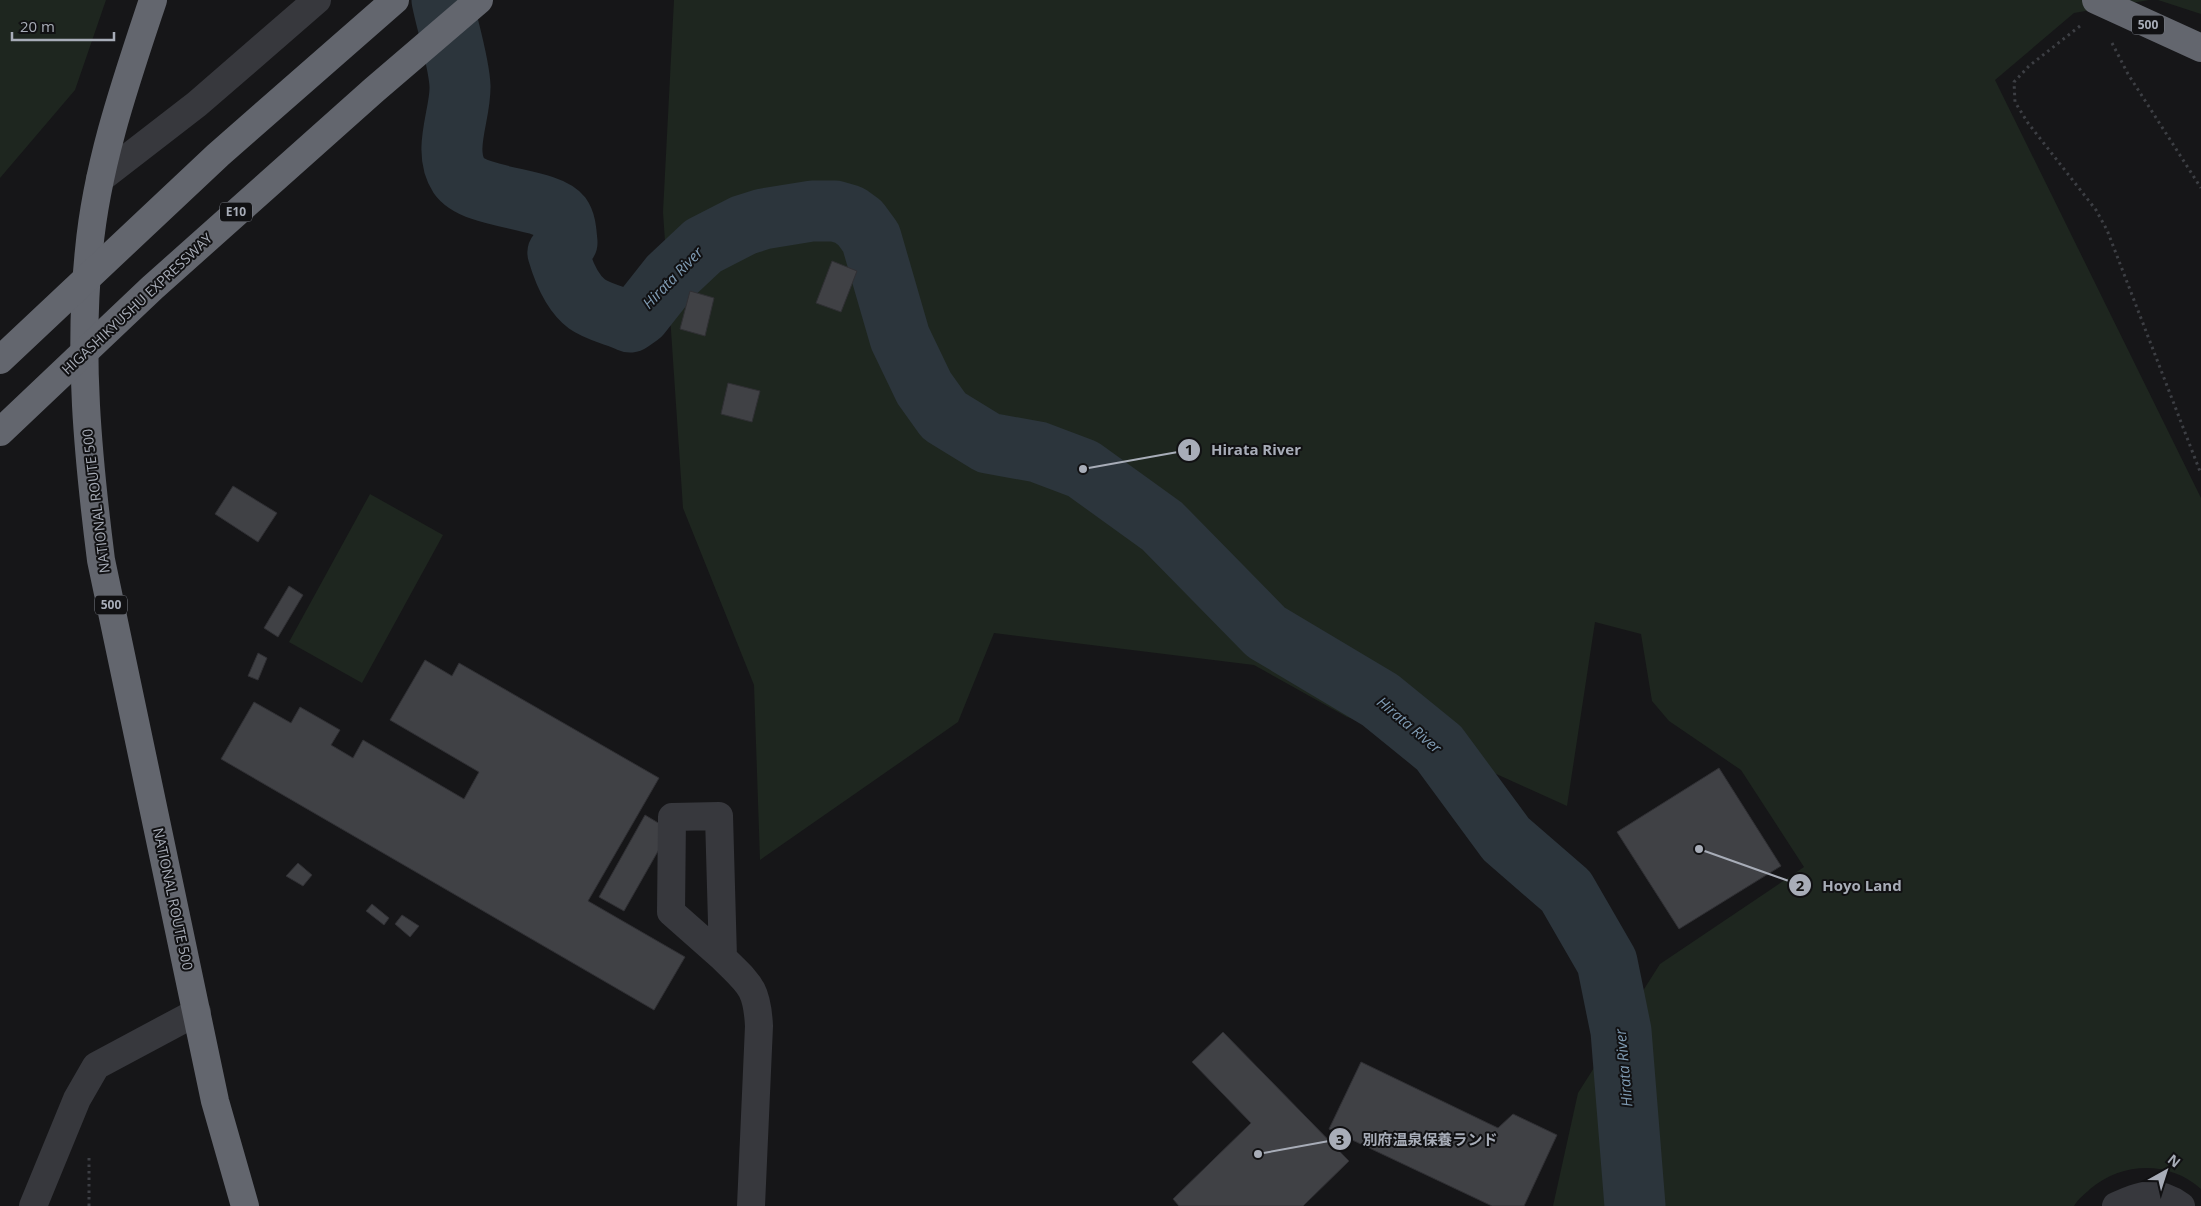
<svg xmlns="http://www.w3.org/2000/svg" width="2201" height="1206" font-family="'Open Sans','Noto Sans JP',sans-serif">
  <rect width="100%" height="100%" fill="#161618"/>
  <path fill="#1e261f" d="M0 0H106L75 90 0 178Z
    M674 0H2149L2074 13 1995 80 2201 498V1189C2169 1160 2122 1162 2090 1189 2085 1194 2078 1199 2074 1206H1553L1578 1093 1660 964 1804 867 1741 770 1669 721 1652 701 1641 634 1595 622 1567 806 1439 748 1347 717 1254 665 994 633 958 722 760 860 754 685 683 508 663 212Z
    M2158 0H2201V14Z
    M370 494 443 535 362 683 289 642Z"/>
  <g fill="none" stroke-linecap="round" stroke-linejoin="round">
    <path stroke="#2c353c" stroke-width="61" d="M442 0C447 25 459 62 460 86 461 114 442 150 459 176 475 199 547 198 561 216 566 223 566 234 567 242L558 253C563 270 572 293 587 304 598 312 617 316 630 322L640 315 670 277 703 246 744 225 763 219 812 211H835L849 215 860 223 871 238 900 338 924 388 944 416 988 443 1038 452 1083 469 1162 526 1266 632 1380 700 1439 748 1506 839 1566 891 1607 962 1621 1031 1635 1206"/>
  </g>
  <path fill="#404145" stroke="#303034" d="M832 261 857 271 841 312 816 303Z
    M690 291 714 298 705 336 680 329Z
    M728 383 760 391 752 422 721 414Z
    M233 486 277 513 258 542 215 514Z
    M289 586 303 595 278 637 264 628Z
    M258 653 267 658 258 680 248 676Z
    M425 660 452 676 459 663 659 778 588 901 685 957 654 1010 221 759 254 702 291 723 300 707 340 730 331 745 353 758 363 740 464 799 479 772 390 720Z
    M1719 768 1781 866 1679 929 1617 832Z
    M645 815 670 830 624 911 599 897Z
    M298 863 312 875 303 886 286 876Z
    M372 904 389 918 384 925 366 911Z
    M402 915 419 926 410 937 395 924Z
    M1223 1032 1349 1161 1303 1206H1179L1173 1199 1251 1123 1192 1062Z
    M1361 1062 1498 1128 1513 1114 1557 1135 1524 1206H1492L1329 1129Z"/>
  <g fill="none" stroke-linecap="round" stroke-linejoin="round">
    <path stroke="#3d3f44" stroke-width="3" stroke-dasharray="2.5 4" stroke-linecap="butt" d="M2080 26 2029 66 2014 82 2015 102 2028 123 2096 210 2107 230 2201 474
      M2112 43 2128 74 2201 188
      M89 1206V1157"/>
    <path stroke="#37383d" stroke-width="28" d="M100 179 197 104 317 0
      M723 958 671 912 672 817 719 816 723 958C749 984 757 987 759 1026L751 1206
      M33 1206 77 1099 96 1066 197 1012
      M2116 1206C2141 1195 2156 1188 2181 1206"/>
    <path stroke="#63666e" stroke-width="28" d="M153 0C126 81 97 164 89 250 78 354 88 457 101 560L215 1101 245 1206
      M2096 0 2201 48"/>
    <path stroke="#63666e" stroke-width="28" d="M0 360 218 155 395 0
      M0 432 152 288 374 90 479 0"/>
  </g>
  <g text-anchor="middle" stroke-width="4" stroke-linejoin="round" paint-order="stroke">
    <g fill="#111113" stroke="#7b7e86" stroke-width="1">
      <rect x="2132" y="15.5" width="32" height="19" rx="4"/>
      <rect x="220" y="202.5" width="32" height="19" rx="4"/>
      <rect x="95" y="595.5" width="32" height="19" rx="4"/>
    </g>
    <g font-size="12" font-weight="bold" fill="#a8adb8">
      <text x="2148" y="29">500</text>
      <text x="236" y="216">E10</text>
      <text x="111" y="609">500</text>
    </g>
    <g font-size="14" fill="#a8adb8" stroke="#111113">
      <text transform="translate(137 304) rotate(-43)" y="5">HIGASHIKYUSHU EXPRESSWAY</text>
      <text transform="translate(96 501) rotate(-97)" y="5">NATIONAL ROUTE 500</text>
      <text transform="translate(173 899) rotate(78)" y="5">NATIONAL ROUTE 500</text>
    </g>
    <g font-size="15" font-style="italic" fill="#7f9bb3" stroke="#111113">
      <text transform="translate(673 278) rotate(-46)" y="5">Hirata River</text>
      <text transform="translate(1409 725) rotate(40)" y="5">Hirata River</text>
      <text transform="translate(1624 1068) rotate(-95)" y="5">Hirata River</text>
    </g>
  </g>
  <path fill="none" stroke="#a8adb8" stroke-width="2" d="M1083 469L1189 450M1699 849L1800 885M1258 1154L1340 1139"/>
  <g fill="#a8adb8" stroke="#111113" stroke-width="2">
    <circle cx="1083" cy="469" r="5"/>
    <circle cx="1699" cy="849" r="5"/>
    <circle cx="1258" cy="1154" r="5"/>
    <circle cx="1189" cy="450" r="12"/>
    <circle cx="1800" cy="885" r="12"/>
    <circle cx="1340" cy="1139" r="12"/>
  </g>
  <g font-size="15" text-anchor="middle" font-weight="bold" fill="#111">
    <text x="1189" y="455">1</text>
    <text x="1800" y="891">2</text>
    <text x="1340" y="1145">3</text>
  </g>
  <g font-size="15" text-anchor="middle" font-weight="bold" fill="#a8adb8" stroke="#111113" stroke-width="4" stroke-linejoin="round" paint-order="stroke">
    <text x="1256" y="455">Hirata River</text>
    <text x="1862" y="891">Hoyo Land</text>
    <text x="1430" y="1145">別府温泉保養ランド</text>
  </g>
  <g transform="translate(2166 1171) rotate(39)" stroke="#111113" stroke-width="4" paint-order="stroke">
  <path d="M0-4L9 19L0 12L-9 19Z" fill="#a8adb8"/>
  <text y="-8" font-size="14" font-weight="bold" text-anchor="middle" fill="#a8adb8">N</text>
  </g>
  <path d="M12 32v8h102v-8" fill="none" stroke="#a8adb8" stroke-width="2.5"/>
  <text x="20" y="32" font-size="15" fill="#a8adb8" stroke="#111113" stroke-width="4" paint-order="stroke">20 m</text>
</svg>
